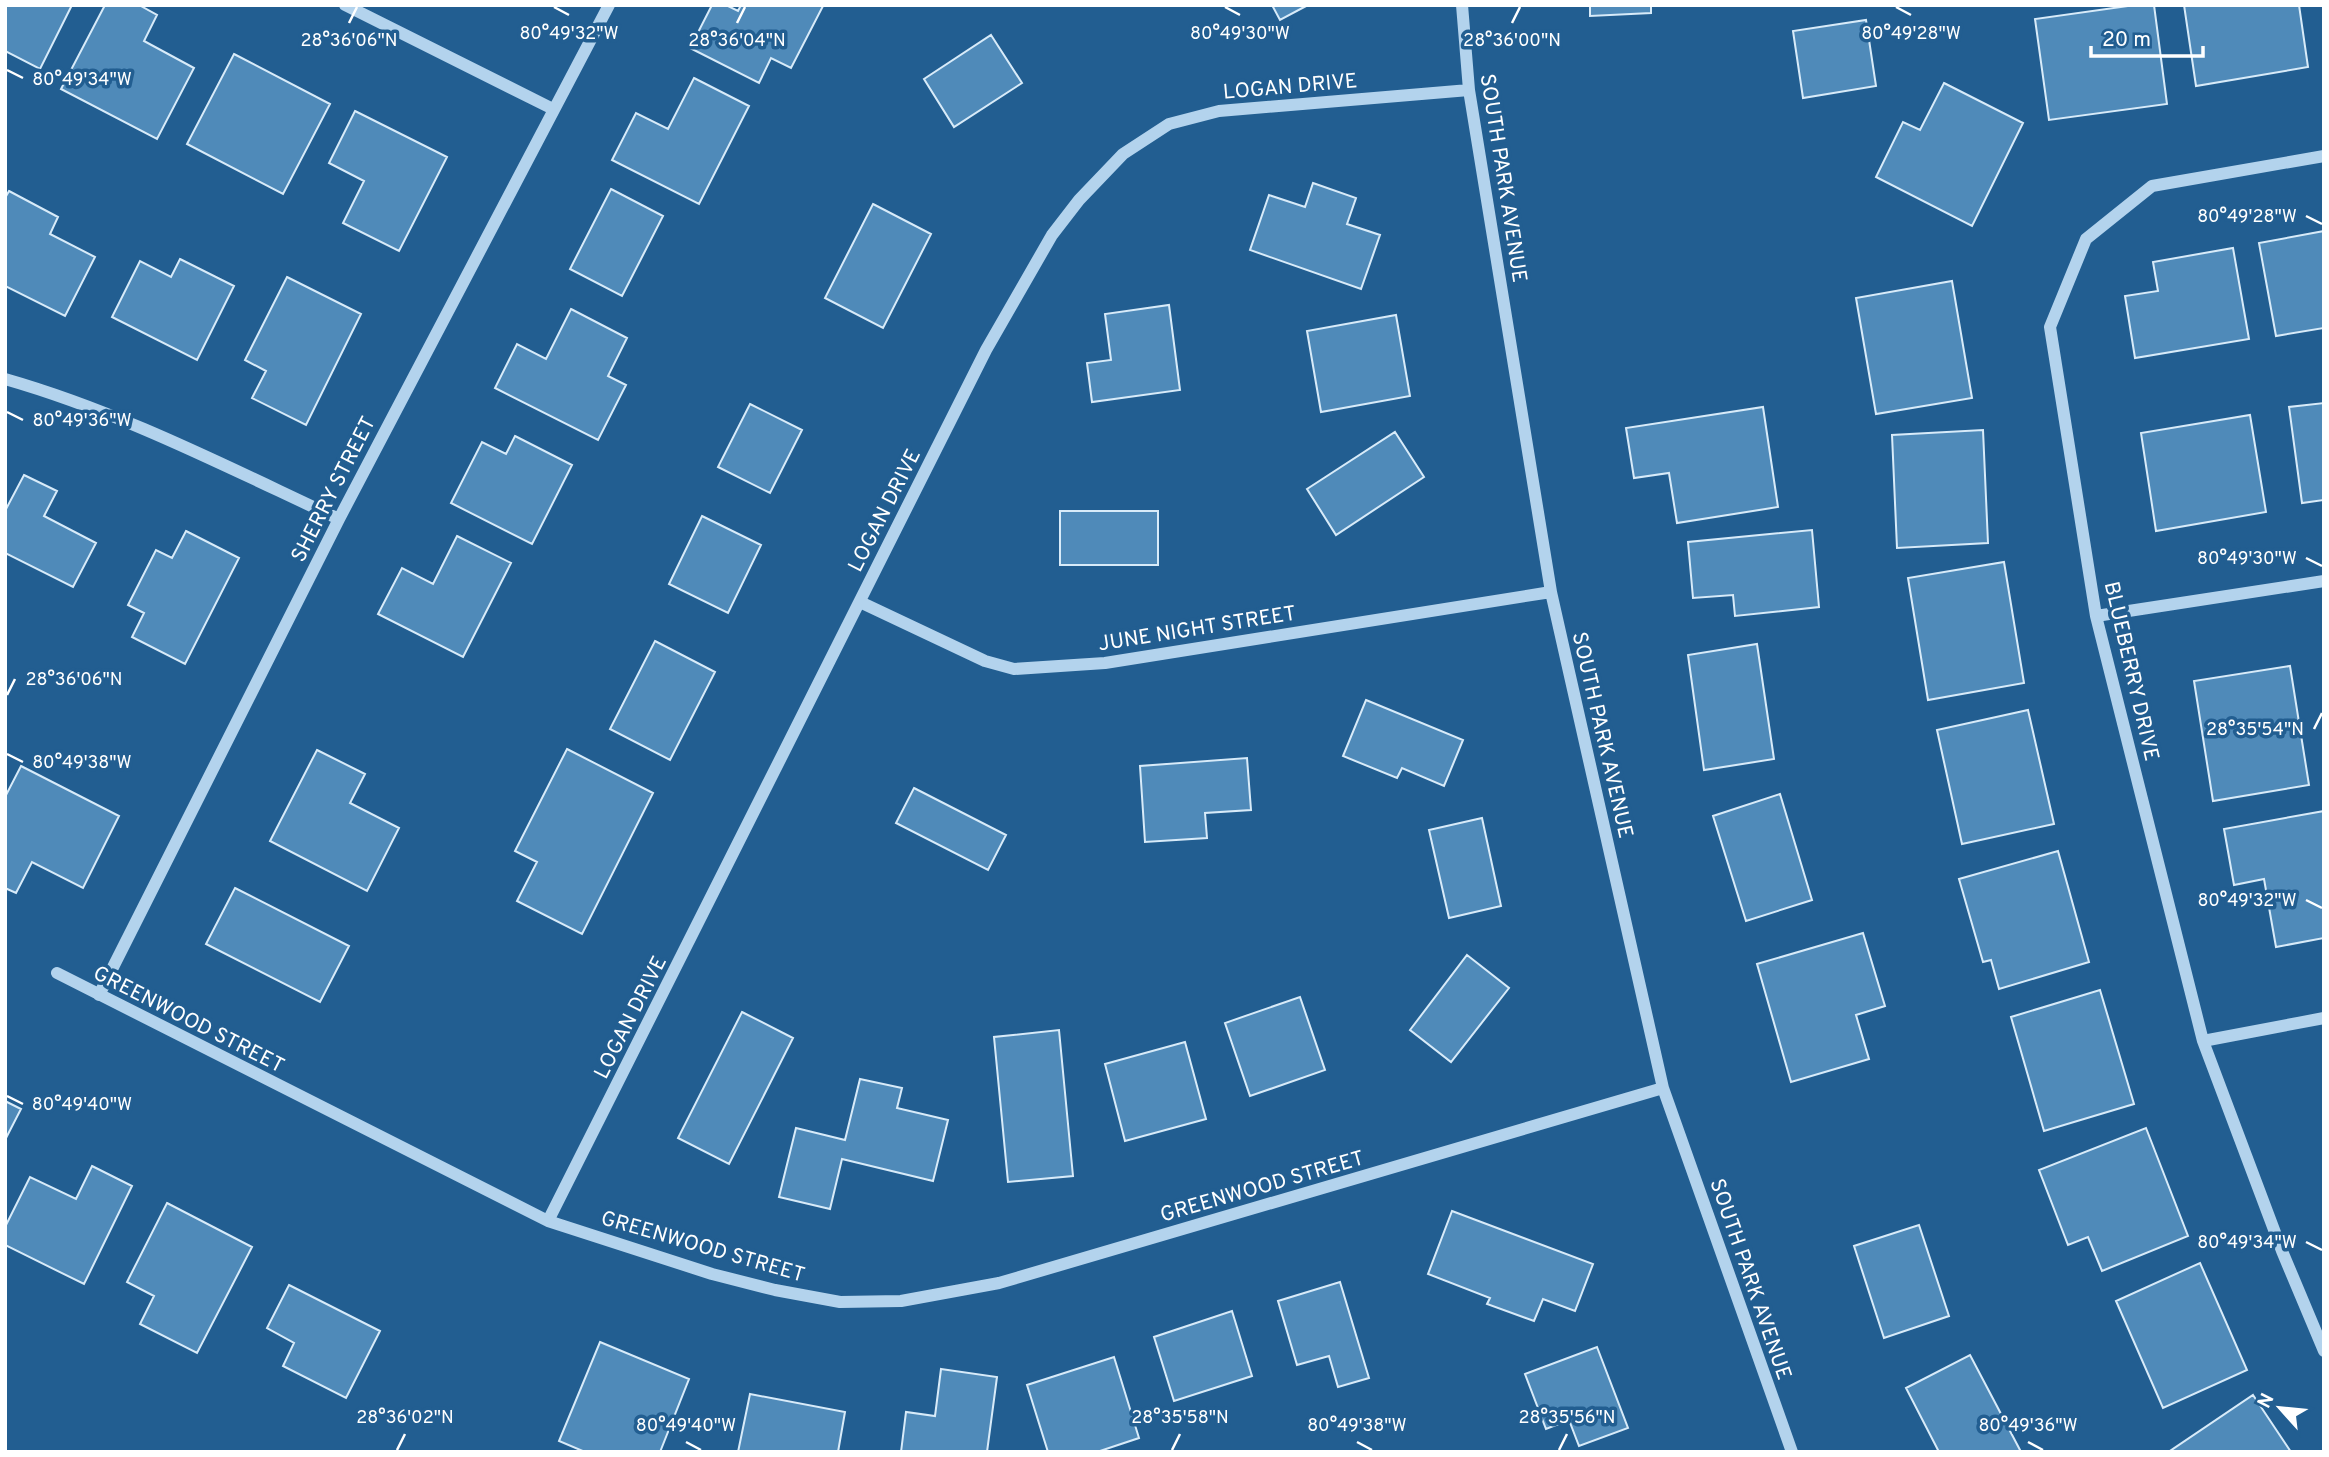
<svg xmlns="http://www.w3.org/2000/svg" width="2329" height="1457" font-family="Overpass,sans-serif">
  <rect width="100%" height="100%" fill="#225e91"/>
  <path fill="#4f8ab9" stroke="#d8ebf9" stroke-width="2" d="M5 5H72L40 69 5 51Z
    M105 5H139L157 15 144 41 194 68 157 139 61 89Z
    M712 5H726L738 11 741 5 823 6 791 68 771 58 759 83 690 48Z
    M1272 5H1308L1280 20Z
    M1590 5H1651V13L1590 16Z
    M2135 5H2154L2167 104 2049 120 2035 19Z
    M2184 5H2299L2308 67 2196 86Z
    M1866 20 1876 86 1803 98 1793 31Z
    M991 35 1022 83 954 127 924 79Z
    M234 54 330 104 283 194 187 144Z
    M694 78 749 106 699 204 612 160 636 113 668 129Z
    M1944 83 2023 123 1972 226 1876 177 1903 122 1920 130Z
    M355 111 447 157 399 251 343 223 364 181 329 163Z
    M1313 183 1356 198 1347 224 1380 235 1361 289 1250 250 1269 195 1305 207Z
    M611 189 663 216 622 296 570 269Z
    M9 191 58 217 50 234 95 257 65 316 5 286V198Z
    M873 204 931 234 883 328 825 298Z
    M2324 231V328L2276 336 2259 243Z
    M2233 248 2249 339 2135 358 2125 296 2158 291 2153 262Z
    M180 259 234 286 197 360 112 317 140 261 171 277Z
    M287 277 361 314 306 425 252 398 266 371 245 360Z
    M1952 281 1972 398 1876 414 1856 298Z
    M1169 305 1180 390 1092 402 1087 363 1111 360 1105 314Z
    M571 309 627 338 608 376 626 385 598 440 495 388 517 344 546 359Z
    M1396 315 1410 396 1321 412 1307 331Z
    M2324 403V500L2302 503 2289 407Z
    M750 404 802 430 770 493 718 467Z
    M1763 407 1778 507 1677 523 1669 473 1634 478 1626 428Z
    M2250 415 2266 512 2156 531 2141 433Z
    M1983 430 1988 543 1897 548 1892 435Z
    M1395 432 1424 477 1336 535 1307 489Z
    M515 436 572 465 532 544 451 503 482 442 506 454Z
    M24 475 57 491 44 516 96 543 73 587 5 553V511Z
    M1060 511H1158V565H1060Z
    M702 516 761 545 728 613 669 584Z
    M1812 530 1819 607 1735 616 1733 595 1693 598 1688 542Z
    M186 531 239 558 185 664 132 637 144 613 128 605 156 550 172 558Z
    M457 536 511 563 463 657 378 614 402 568 433 584Z
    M2004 562 2024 683 1928 700 1908 578Z
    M655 641 715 672 670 760 610 729Z
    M1757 644 1774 759 1704 770 1688 655Z
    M2290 666 2309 785 2213 801 2194 681Z
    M1366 700 1463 740 1444 786 1402 768 1397 778 1343 756Z
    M2028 710 2054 824 1962 844 1937 730Z
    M567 749 653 793 582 934 517 901 537 862 515 851Z
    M317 750 365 774 350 803 399 828 367 891 270 841Z
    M1247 758 1251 810 1205 813 1207 838 1145 842 1140 766Z
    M21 766 119 816 83 888 32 862 16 893 5 888V797Z
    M914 788 1006 835 988 870 896 823Z
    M1780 794 1812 900 1746 921 1713 816Z
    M2324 811V938L2276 947 2264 879 2234 885 2224 829Z
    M1482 818 1501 906 1449 918 1429 830Z
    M2058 851 2089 962 1999 989 1991 960 1983 962 1959 879Z
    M235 888 349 946 320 1002 206 944Z
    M1863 933 1885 1006 1856 1015 1869 1059 1791 1082 1757 964Z
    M1467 955 1509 988 1451 1062 1410 1030Z
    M2100 990 2134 1104 2044 1131 2011 1017Z
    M1300 997 1325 1070 1250 1096 1225 1023Z
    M742 1012 793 1038 729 1164 678 1138Z
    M1059 1030 1073 1176 1008 1182 994 1037Z
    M1185 1042 1206 1119 1125 1141 1105 1064Z
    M860 1079 902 1088 897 1108 948 1120 933 1181 842 1159 830 1209 779 1197 796 1128 845 1140Z
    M5 1101 21 1109 5 1140Z
    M2146 1128 2188 1236 2102 1271 2088 1237 2068 1245 2039 1170Z
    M92 1166 132 1186 84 1284 5 1245V1227L30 1177 76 1199Z
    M167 1203 252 1247 197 1353 140 1324 154 1296 127 1282Z
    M1452 1211 1593 1264 1575 1311 1543 1299 1534 1321 1487 1304 1490 1298 1428 1274Z
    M1919 1225 1949 1316 1884 1338 1854 1246Z
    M2200 1263 2247 1370 2163 1408 2116 1301Z
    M1340 1282 1369 1378 1338 1387 1329 1356 1297 1365 1278 1301Z
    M289 1285 380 1331 346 1398 283 1366 294 1343 267 1328Z
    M1232 1311 1252 1376 1174 1401 1154 1337Z
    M600 1342 689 1379 660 1452H585L559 1441Z
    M1597 1347 1628 1428 1579 1446 1569 1420 1546 1429 1525 1374Z
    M1970 1355 2020 1450 2017 1452H1939L1906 1388Z
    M1114 1357 1139 1438 1097 1452H1048L1027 1385Z
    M941 1369 997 1377 987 1452H901L906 1412 935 1416Z
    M750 1394 845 1412 838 1452H738Z
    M2253 1395 2291 1452H2171L2170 1451Z"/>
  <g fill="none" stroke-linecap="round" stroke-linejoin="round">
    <path stroke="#b3d3ed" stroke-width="12" d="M345 5 553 109
      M1462 5 1469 90 1551 592 1663 1088 1792 1452
      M2324 156 2152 186 2086 239 2050 327 2096 616 2203 1041 2282 1251 2324 1351
      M5 379C121 412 229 468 339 519
      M860 602 985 661 1014 669 1105 663 1551 592
      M2096 616 2324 581
      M57 973 548 1221 712 1274 775 1290 840 1302 901 1301 999 1283 1663 1088
      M99 995 339 519 609 5
      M2203 1041 2324 1018
      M548 1221 986 350 1052 235 1079 200 1123 154 1169 124 1219 111 1469 90"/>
  </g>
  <path fill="none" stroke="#fff" stroke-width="2.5" d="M554 7 569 15M1225 7 1240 15M1896 7 1911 15M349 23 357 7M737 23 745 7M1512 23 1520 7M7 70 23 78M2306 216 2322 224M7 412 23 420M2306 558 2322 566M7 695 15 679M2314 729 2322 713M7 754 23 762M2306 900 2322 908M7 1096 23 1104M2306 1242 2322 1250M686 1442 701 1450M1357 1442 1372 1450M2028 1442 2043 1450M397 1450 405 1434M1172 1450 1180 1434M1559 1450 1567 1434"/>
  <g text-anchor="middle" stroke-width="7" stroke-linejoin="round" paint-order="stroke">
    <g font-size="21" fill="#fff" stroke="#225e91">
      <text transform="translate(1290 86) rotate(-5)" y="7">LOGAN DRIVE</text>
      <text transform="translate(1504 178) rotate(81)" y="7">SOUTH PARK AVENUE</text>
      <text transform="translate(333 489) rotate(-63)" y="7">SHERRY STREET</text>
      <text transform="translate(884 510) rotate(-63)" y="7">LOGAN DRIVE</text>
      <text transform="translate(1197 628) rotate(-9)" y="7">JUNE NIGHT STREET</text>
      <text transform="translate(2132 671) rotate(77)" y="7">BLUEBERRY DRIVE</text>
      <text transform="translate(1603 735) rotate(77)" y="7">SOUTH PARK AVENUE</text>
      <text transform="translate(630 1017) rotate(-63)" y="7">LOGAN DRIVE</text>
      <text transform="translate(189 1019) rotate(27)" y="7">GREENWOOD STREET</text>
      <text transform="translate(1262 1186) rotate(-16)" y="7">GREENWOOD STREET</text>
      <text transform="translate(703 1246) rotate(16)" y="7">GREENWOOD STREET</text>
      <text transform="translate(1751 1279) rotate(71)" y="7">SOUTH PARK AVENUE</text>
    </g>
  </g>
  <g font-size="18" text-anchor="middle" fill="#fff" stroke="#225e91" stroke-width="7" stroke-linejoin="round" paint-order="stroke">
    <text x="569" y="39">80°49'32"W</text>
    <text x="1240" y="39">80°49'30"W</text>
    <text x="1911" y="39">80°49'28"W</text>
    <text x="349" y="46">28°36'06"N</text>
    <text x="737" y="46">28°36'04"N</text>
    <text x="1512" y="46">28°36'00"N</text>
    <text x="82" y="85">80°49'34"W</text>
    <text x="2247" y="222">80°49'28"W</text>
    <text x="82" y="426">80°49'36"W</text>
    <text x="2247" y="564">80°49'30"W</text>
    <text x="74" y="685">28°36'06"N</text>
    <text x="2255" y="735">28°35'54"N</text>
    <text x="82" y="768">80°49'38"W</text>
    <text x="2247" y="906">80°49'32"W</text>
    <text x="82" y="1110">80°49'40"W</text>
    <text x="2247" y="1248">80°49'34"W</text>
    <text x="405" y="1423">28°36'02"N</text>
    <text x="1180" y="1423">28°35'58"N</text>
    <text x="1567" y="1423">28°35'56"N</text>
    <text x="686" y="1431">80°49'40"W</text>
    <text x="1357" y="1431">80°49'38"W</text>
    <text x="2028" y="1431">80°49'36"W</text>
  </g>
  <rect width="2329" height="1457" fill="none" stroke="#ffffff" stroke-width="14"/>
  <g transform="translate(2280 1408) rotate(297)" stroke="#225e91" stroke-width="5" paint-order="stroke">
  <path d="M0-5L12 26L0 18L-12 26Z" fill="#ffffff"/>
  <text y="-10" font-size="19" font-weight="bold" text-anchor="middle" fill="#ffffff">N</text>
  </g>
  <path d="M2091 46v10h112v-10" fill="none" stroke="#ffffff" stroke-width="3.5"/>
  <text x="2102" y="46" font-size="21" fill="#ffffff" stroke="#225e91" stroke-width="5" paint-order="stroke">20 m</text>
</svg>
